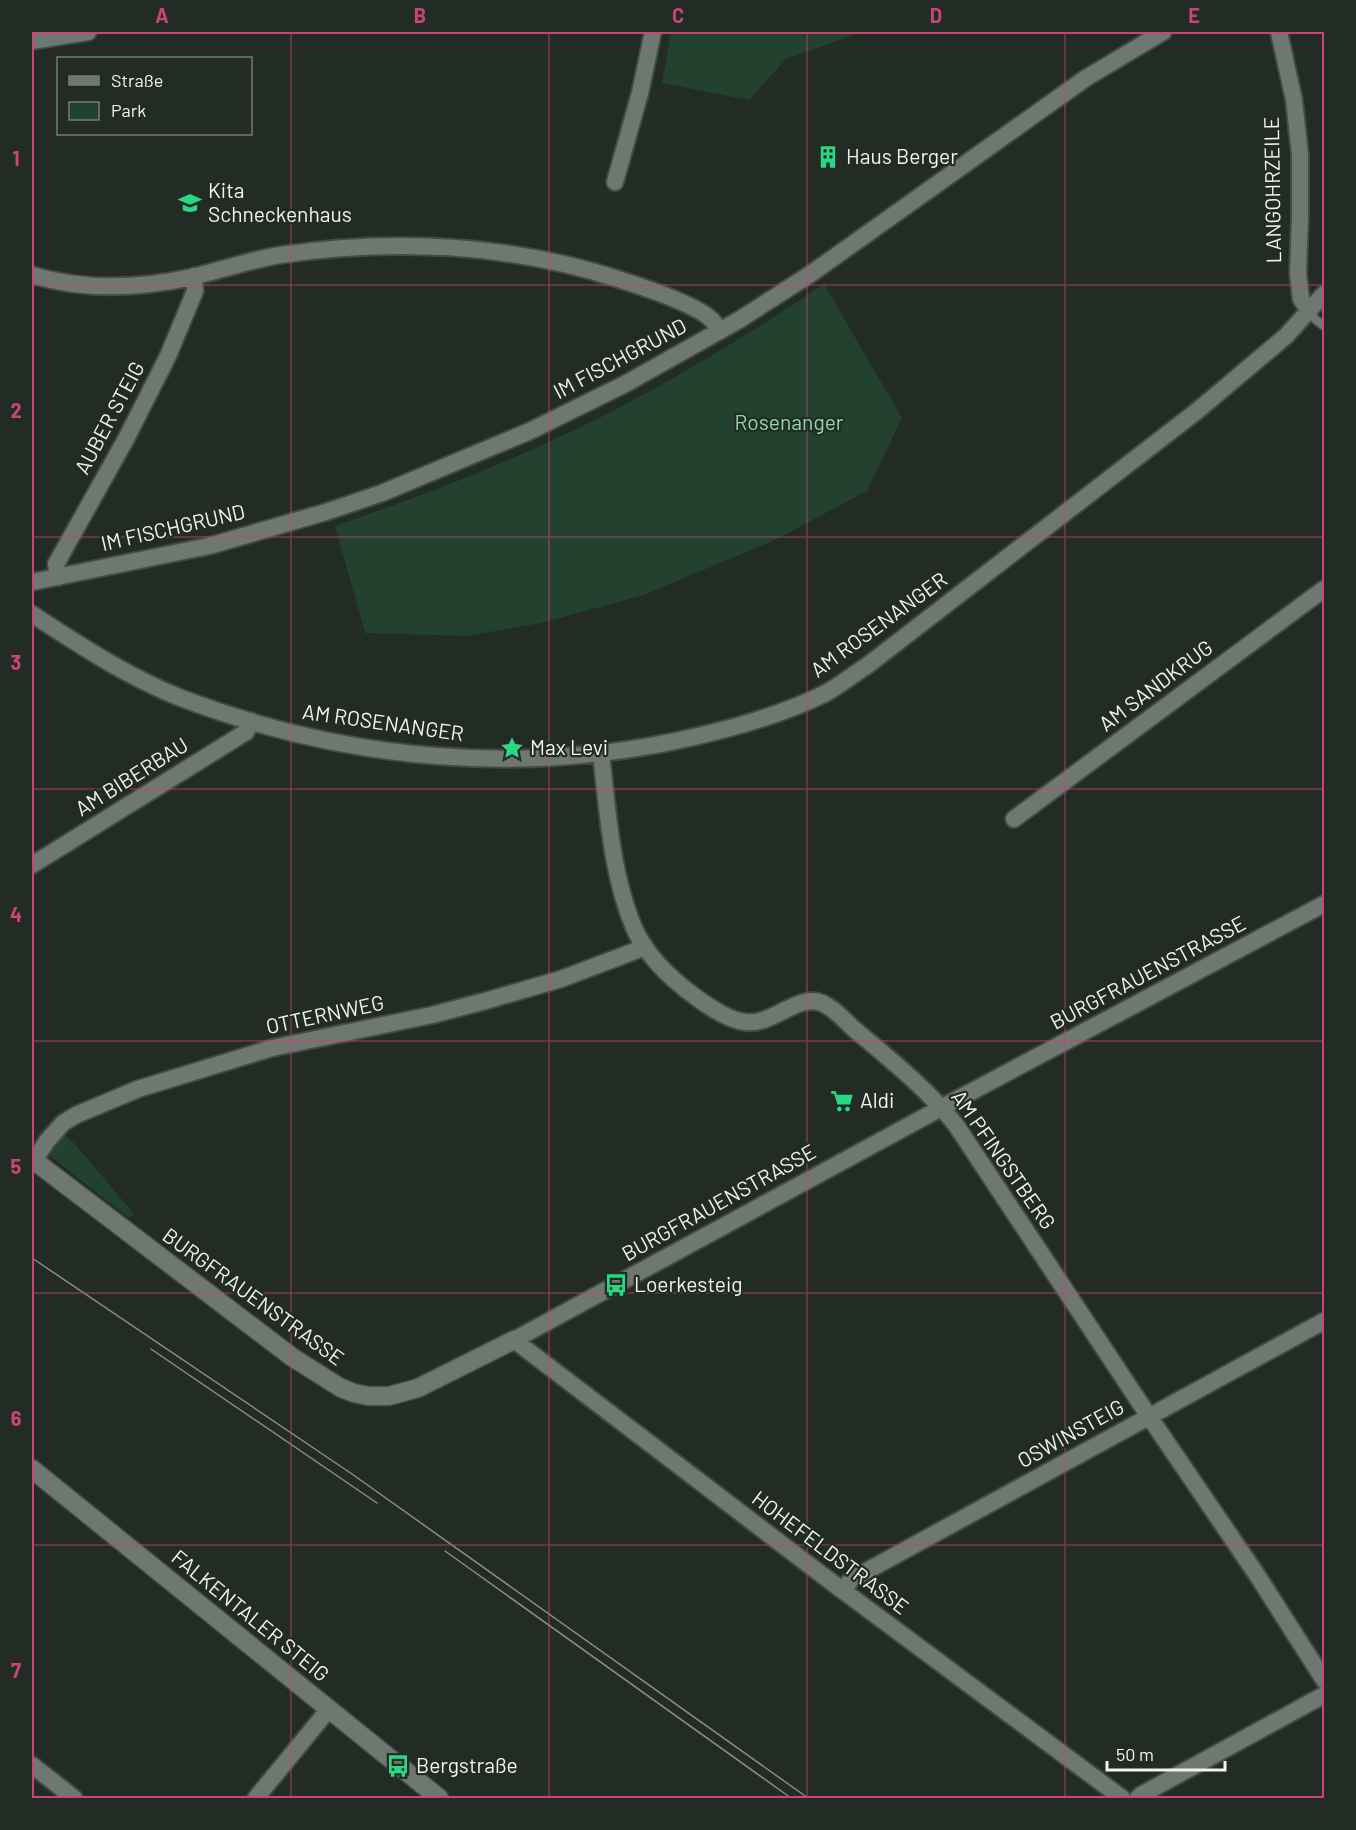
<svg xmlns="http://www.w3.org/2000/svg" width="1356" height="1830" font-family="Barlow,sans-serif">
  <rect width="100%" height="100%" fill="#232b25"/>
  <path fill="#22412e" d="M671 32H862L786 59 749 100 662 83Z
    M824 284 902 418 867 491 775 540 644 595 541 623 467 636 365 633 335 526C431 493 526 456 617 409 688 371 757 329 824 284Z
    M62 1133 75 1144 134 1214 129 1218 50 1156 51 1147Z"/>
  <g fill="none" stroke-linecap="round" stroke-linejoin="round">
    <g stroke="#424a45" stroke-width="11">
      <path id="service" d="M1309 311 1316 320 1324 326"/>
    </g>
    <g stroke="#424a45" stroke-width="20">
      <path id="minor" d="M1279 32 1294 100 1300 155V217L1298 274 1301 299 1309 311
        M32 41 88 32
        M615 182 640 93 653 32
        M32 275C85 291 138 289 192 277 222 270 250 260 280 255 394 238 512 244 621 280 643 287 696 304 712 320 715 323 717 327 720 331
        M58 577 56 564 126 439 168 356 195 291 194 276
        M32 582 209 546 326 512 382 493 530 431 625 384 739 320 812 273 1086 78 1163 32
        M32 614C79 645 128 677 181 698 346 761 526 777 698 736 741 726 786 713 826 693 840 685 854 674 868 665L1197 411 1286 336 1324 294
        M601 754C608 812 611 873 634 928 647 957 672 980 697 998 709 1007 731 1021 745 1022 772 1026 798 993 822 1003 834 1008 844 1020 854 1029 890 1059 927 1089 956 1125L1144 1409 1257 1575 1324 1680
        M1014 819 1324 589
        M32 865 246 732 251 721
        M34 1161 47 1141 63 1123 76 1115 138 1089 272 1048 432 1015 485 1001 561 979 635 951 644 945
        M842 1590 852 1579 1324 1321
        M32 1765 74 1798
        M256 1798 329 1709
        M1122 1798 834 1584 514 1340 952 1102 1324 904
        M1138 1798 1141 1795 1324 1695"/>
    </g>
    <g stroke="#424a45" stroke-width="21">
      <path id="tertiary" d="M32 1159 292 1357 341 1388 354 1393 368 1396H389L418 1388 514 1340
        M32 1469 439 1798"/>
    </g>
    <use href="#service" stroke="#6e7871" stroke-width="8"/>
    <use href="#minor" stroke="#6e7871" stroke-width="16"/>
    <use href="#tertiary" stroke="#6e7871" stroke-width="18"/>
    <path stroke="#878d88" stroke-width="1.5" d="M32 1258 352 1474 808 1798
      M151 1349 377 1503
      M445 1551 791 1798"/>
  </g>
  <path fill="none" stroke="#cb4479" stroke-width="1.5" stroke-opacity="0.55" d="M291 32V1798M549 32V1798M807 32V1798M1065 32V1798M32 285H1324M32 537H1324M32 789H1324M32 1041H1324M32 1293H1324M32 1545H1324"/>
  <defs>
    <g id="building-bare" transform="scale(1.8)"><path d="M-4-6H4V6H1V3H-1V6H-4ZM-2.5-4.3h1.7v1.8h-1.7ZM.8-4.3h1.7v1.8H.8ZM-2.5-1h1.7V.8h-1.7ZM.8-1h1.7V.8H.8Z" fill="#2ad884" stroke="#232b25" stroke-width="2.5" paint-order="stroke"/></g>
    <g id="school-bare" transform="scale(1.8)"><path d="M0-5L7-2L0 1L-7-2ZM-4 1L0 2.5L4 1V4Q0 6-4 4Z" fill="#2ad884" stroke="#232b25" stroke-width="2.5" paint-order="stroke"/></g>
    <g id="sight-bare" transform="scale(1.8)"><path d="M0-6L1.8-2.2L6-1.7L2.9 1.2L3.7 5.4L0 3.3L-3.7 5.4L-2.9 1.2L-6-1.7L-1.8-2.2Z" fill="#2ad884" stroke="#232b25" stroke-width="2.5" paint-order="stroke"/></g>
    <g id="supermarket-bare" transform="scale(1.8)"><path d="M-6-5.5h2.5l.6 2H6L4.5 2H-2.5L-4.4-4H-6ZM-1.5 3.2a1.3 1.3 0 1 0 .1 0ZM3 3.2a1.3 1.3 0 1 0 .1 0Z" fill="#2ad884" stroke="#232b25" stroke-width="2.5" paint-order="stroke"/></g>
    <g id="bus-bare" transform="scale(1.8)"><path d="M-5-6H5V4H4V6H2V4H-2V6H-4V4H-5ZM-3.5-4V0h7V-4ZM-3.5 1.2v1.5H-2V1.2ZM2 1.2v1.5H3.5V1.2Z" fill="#2ad884" stroke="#232b25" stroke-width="2.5" paint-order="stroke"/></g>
  </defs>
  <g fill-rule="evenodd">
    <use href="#building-bare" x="828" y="157"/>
    <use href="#school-bare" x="190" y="203"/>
    <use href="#sight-bare" x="512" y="748"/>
    <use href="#supermarket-bare" x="842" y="1101"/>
    <use href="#bus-bare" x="616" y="1285"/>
    <use href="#bus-bare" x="398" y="1766"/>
  </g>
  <g text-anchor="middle" stroke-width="4.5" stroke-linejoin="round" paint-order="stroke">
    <g font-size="21" fill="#eff4f0" stroke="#232b25" text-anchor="start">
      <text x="846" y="164">Haus Berger</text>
      <text x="208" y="198">Kita<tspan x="208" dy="24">Schneckenhaus</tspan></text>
      <text x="530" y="755">Max Levi</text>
      <text x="860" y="1108">Aldi</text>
      <text x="634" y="1292">Loerkesteig</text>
      <text x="416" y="1773">Bergstraße</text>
    </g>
    <g font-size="21" fill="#eff4f0" stroke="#232b25">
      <text transform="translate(1273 190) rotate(-91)" y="7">LANGOHRZEILE</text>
      <text transform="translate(620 359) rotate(-28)" y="7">IM FISCHGRUND</text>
      <text transform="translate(110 418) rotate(-62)" y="7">AUBER STEIG</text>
      <text transform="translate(173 528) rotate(-13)" y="7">IM FISCHGRUND</text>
      <text transform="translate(879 625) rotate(-36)" y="7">AM ROSENANGER</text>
      <text transform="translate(1156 686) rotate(-37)" y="7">AM SANDKRUG</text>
      <text transform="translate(383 723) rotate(8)" y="7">AM ROSENANGER</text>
      <text transform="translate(132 777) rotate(-32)" y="7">AM BIBERBAU</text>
      <text transform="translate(1148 973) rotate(-28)" y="7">BURGFRAUENSTRASSE</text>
      <text transform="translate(325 1015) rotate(-12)" y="7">OTTERNWEG</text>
      <text transform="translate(1003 1160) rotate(55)" y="7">AM PFINGSTBERG</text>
      <text transform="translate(719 1203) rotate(-29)" y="7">BURGFRAUENSTRASSE</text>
      <text transform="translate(253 1297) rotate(36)" y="7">BURGFRAUENSTRASSE</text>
      <text transform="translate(1071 1434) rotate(-29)" y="7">OSWINSTEIG</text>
      <text transform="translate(830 1553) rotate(37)" y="7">HOHEFELDSTRASSE</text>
      <text transform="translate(250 1616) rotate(39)" y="7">FALKENTALER STEIG</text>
    </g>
    <g font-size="21" fill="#90d9ab" stroke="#232b25">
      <text x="789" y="430">Rosenanger</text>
    </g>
  </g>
  <rect width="1356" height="1830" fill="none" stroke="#232b25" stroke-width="66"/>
  <rect x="57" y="57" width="195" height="78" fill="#232b25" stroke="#757b76" stroke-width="1.5"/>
  <rect x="69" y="76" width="30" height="9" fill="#6e7871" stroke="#757b76" stroke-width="1.5"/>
  <text x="111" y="87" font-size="18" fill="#eff4f0">Straße</text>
  <rect x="69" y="102" width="30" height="18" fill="#22412e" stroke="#757b76" stroke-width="1.5"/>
  <text x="111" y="117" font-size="18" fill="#eff4f0">Park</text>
  <path d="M1107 1761v9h118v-9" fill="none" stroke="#eff4f0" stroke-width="3"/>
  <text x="1116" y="1761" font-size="18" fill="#eff4f0" stroke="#232b25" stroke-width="4.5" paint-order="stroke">50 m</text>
  <rect x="33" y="33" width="1290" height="1764" fill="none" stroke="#cb4479" stroke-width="2"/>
  <g font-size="20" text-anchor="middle" font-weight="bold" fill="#cb4479">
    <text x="162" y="23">A</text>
    <text x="420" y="23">B</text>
    <text x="678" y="23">C</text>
    <text x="936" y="23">D</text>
    <text x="1194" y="23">E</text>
    <text x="16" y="166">1</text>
    <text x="16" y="418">2</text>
    <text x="16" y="670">3</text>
    <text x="16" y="922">4</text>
    <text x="16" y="1174">5</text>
    <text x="16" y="1426">6</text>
    <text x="16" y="1678">7</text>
  </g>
</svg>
